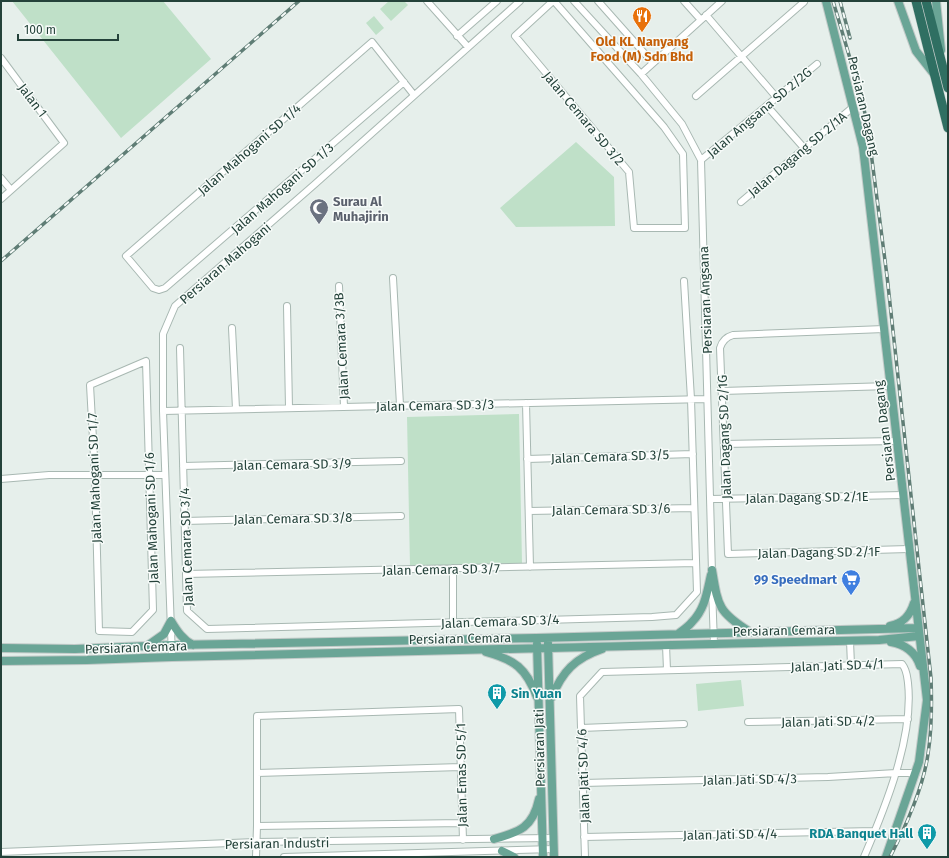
<svg xmlns="http://www.w3.org/2000/svg" width="949" height="858" font-family="'Fira Sans',sans-serif">
  <rect width="100%" height="100%" fill="#e6efeb"/>
  <path fill="#bfe0c8" d="M12 1H163L211 59 121 138Z
    M389 1H404L408 5 391 21 380 9Z
    M374 16 384 28 376 35 366 23Z
    M576 142 614 177 615 226 516 227 500 208Z
    M519 414 522 563 410 566 407 417Z
    M741 680 744 706 698 711 696 684Z"/>
  <g fill="none" stroke-linecap="round" stroke-linejoin="round">
    <g stroke="#a8b8b2" stroke-width="8">
      <path id="minor" d="M427 1 468 47
        M553 1 515 36 629 172 634 228H685L683 154 664 127 554 1
        M574 1 641 74 682 124 701 160 712 573
        M598 1 653 63
        M684 1 701 20
        M706 15 777 98
        M457 36 497 1
        M1 58 64 143 1 199
        M641 74 722 1
        M404 82 165 288 159 290 153 288 126 256 372 42 414 95
        M696 96 804 2
        M767 106 804 148
        M701 160 817 64
        M1 178 11 190
        M741 202 853 107
        M393 278 400 405
        M339 286 344 407
        M287 306 289 408
        M232 328 236 409
        M884 329 733 335C726 337 722 341 720 348L728 554 909 549
        M180 348 187 611 207 629 652 617 676 615 697 592 691 399 684 281
        M146 361 153 610 132 632 99 631 95 475 90 385Z
        M722 391 890 386
        M526 403 530 567
        M163 411 707 399
        M724 444 897 441
        M527 459 693 454
        M183 466 401 461
        M1 479 49 475H165
        M710 499 903 495
        M529 511 694 508
        M184 521 401 516
        M453 568V622
        M186 574 696 563
        M712 588 714 644
        M850 641 851 665
        M666 645 667 670
        M172 657 163 411V334L175 306 315 184 520 1
        M748 722 908 719
        M581 728 684 724
        M257 773 461 767
        M583 783 828 777 896 773H916
        M257 826 462 823
        M584 837 875 831
        M1 852 256 842 553 838
        M256 857 257 826V716L459 709 463 840
        M284 857 554 849
        M585 857 580 696 602 672 902 664C907 670 907 676 908 683 914 737 885 808 864 857"/>
    </g>
    <g stroke="#c2cac8" stroke-width="10">
      <path id="major" d="M826 1 863 147 927 700 919 762 886 857
        M898 1 916 51 934 74
        M936 1 941 50
        M712 570C718 606 718 612 750 632
        M171 621C177 631 183 640 193 645
        M890 626C903 623 910 616 914 603
        M678 634C683 630 688 627 692 622 705 609 707 592 711 575
        M891 642C904 644 916 652 920 666
        M548 643 554 857
        M537 644 543 857
        M147 646 164 634 171 621
        M1 648 75 649 172 645 536 638 918 628
        M486 652C515 660 526 668 537 697
        M1 661 87 660 172 657 879 640 919 636
        M552 697C562 672 575 658 602 649
        M494 839C520 832 533 827 539 799
        M502 851 514 857"/>
    </g>
    <g stroke="#c2cac8" stroke-width="10">
      <path id="highway" d="M916 1 948 128
        M926 1 948 88"/>
    </g>
    <use href="#minor" stroke="#fff" stroke-width="6"/>
    <use href="#major" stroke="#6aa596" stroke-width="8"/>
    <use href="#highway" stroke="#2f6f62" stroke-width="9"/>
    <g stroke="#5f7d75" stroke-width="3.5">
      <path id="rail" d="M833 1 862 99 868 129 887 276 931 678C932 704 932 729 928 754 923 789 906 826 890 857
        M840 1 850 38
        M1 261 299 1"/>
    </g>
    <use href="#rail" stroke="#f7fbf9" stroke-width="2" stroke-dasharray="6" stroke-linecap="butt"/>
  </g>
  <defs>
    <g id="restaurant-pin" transform="scale(1)"><path d="M0 17L-7.5 6A9.5 9.5 0 1 1 7.5 6Z" fill="#e8710a" stroke="#f7fbf9"/><path d="M-5-6h1v4h1v-4h1v4h1v-4h1v5L-1.5 .5V6h-2V.5L-5-1ZM5-6V6H3V1.5H1.5Q1.5-4 5-6Z" fill="#fff"/></g>
    <g id="mosque-pin" transform="scale(1)"><path d="M0 17L-7.5 6A9.5 9.5 0 1 1 7.5 6Z" fill="#6b7280" stroke="#f7fbf9"/><path d="M3.5-4.9A6 6 0 1 0 3.5 4.9A5 5 0 1 1 3.5-4.9Z" fill="#fff"/></g>
    <g id="supermarket-pin" transform="scale(1)"><path d="M0 17L-7.5 6A9.5 9.5 0 1 1 7.5 6Z" fill="#3f7fe0" stroke="#f7fbf9"/><path d="M-6-5.5h2.5l.6 2H6L4.5 2H-2.5L-4.4-4H-6ZM-1.5 3.2a1.3 1.3 0 1 0 .1 0ZM3 3.2a1.3 1.3 0 1 0 .1 0Z" fill="#fff"/></g>
    <g id="building-pin" transform="scale(1)"><path d="M0 17L-7.5 6A9.5 9.5 0 1 1 7.5 6Z" fill="#0f9aa8" stroke="#f7fbf9"/><path d="M-4-6H4V6H1V3H-1V6H-4ZM-2.5-4.3h1.7v1.8h-1.7ZM.8-4.3h1.7v1.8H.8ZM-2.5-1h1.7V.8h-1.7ZM.8-1h1.7V.8H.8Z" fill="#fff"/></g>
  </defs>
  <g fill-rule="evenodd">
    <use href="#restaurant-pin" x="642" y="16"/>
    <use href="#mosque-pin" x="319" y="208"/>
    <use href="#supermarket-pin" x="851" y="579"/>
    <use href="#building-pin" x="497" y="693"/>
    <use href="#building-pin" x="927" y="833"/>
  </g>
  <g text-anchor="middle" stroke-width="3" stroke-linejoin="round" paint-order="stroke">
    <g font-size="13" font-weight="bold" fill="#c56008" stroke="#f7fbf9">
      <text x="642" y="46">Old KL Nanyang<tspan x="642" dy="15">Food (M) Sdn Bhd</tspan></text>
    </g>
    <g font-size="13" fill="#24423a" stroke="#f7fbf9">
      <text transform="translate(33 100) rotate(53)" y="5">Jalan 1</text>
      <text transform="translate(864 106) rotate(77)" y="5">Persiaran Dagang</text>
      <text transform="translate(759 112) rotate(-40)" y="5">Jalan Angsana SD 2/2G</text>
      <text transform="translate(584 118) rotate(50)" y="5">Jalan Cemara SD 3/2</text>
      <text transform="translate(249 149) rotate(-41)" y="5">Jalan Mahogani SD 1/4</text>
      <text transform="translate(797 154) rotate(-40)" y="5">Jalan Dagang SD 2/1A</text>
      <text transform="translate(282 188) rotate(-41)" y="5">Jalan Mahogani SD 1/3</text>
      <text transform="translate(225 263) rotate(-41)" y="5">Persiaran Mahogani</text>
      <text transform="translate(705 300) rotate(-92)" y="5">Persiaran Angsana</text>
      <text transform="translate(341 346) rotate(-93)" y="5">Jalan Cemara 3/3B</text>
      <text transform="translate(435 405) rotate(-1)" y="5">Jalan Cemara SD 3/3</text>
      <text transform="translate(884 431) rotate(-97)" y="5">Persiaran Dagang</text>
      <text transform="translate(724 437) rotate(-92)" y="5">Jalan Dagang SD 2/1G</text>
      <text transform="translate(610 456) rotate(-2)" y="5">Jalan Cemara SD 3/5</text>
      <text transform="translate(292 464) rotate(-1)" y="5">Jalan Cemara SD 3/9</text>
      <text transform="translate(94 478) rotate(-92)" y="5">Jalan Mahogani SD 1/7</text>
      <text transform="translate(807 497) rotate(-1)" y="5">Jalan Dagang SD 2/1E</text>
      <text transform="translate(611 509) rotate(-1)" y="5">Jalan Cemara SD 3/6</text>
      <text transform="translate(151 518) rotate(-92)" y="5">Jalan Mahogani SD 1/6</text>
      <text transform="translate(293 518) rotate(-1)" y="5">Jalan Cemara SD 3/8</text>
      <text transform="translate(186 547) rotate(-92)" y="5">Jalan Cemara SD 3/4</text>
      <text transform="translate(819 552) rotate(-1)" y="5">Jalan Dagang SD 2/1F</text>
      <text transform="translate(441 569) rotate(-1)" y="5">Jalan Cemara SD 3/7</text>
      <text transform="translate(500 621) rotate(-2)" y="5">Jalan Cemara SD 3/4</text>
      <text transform="translate(784 630) rotate(-1)" y="5">Persiaran Cemara</text>
      <text transform="translate(460 638) rotate(-1)" y="5">Persiaran Cemara</text>
      <text transform="translate(136 647) rotate(-2)" y="5">Persiaran Cemara</text>
      <text transform="translate(837 665) rotate(-2)" y="5">Jalan Jati SD 4/1</text>
      <text transform="translate(828 721) rotate(-1)" y="5">Jalan Jati SD 4/2</text>
      <text transform="translate(539 748) rotate(-91)" y="5">Persiaran Jati</text>
      <text transform="translate(461 775) rotate(-91)" y="5">Jalan Emas SD 5/1</text>
      <text transform="translate(583 776) rotate(-92)" y="5">Jalan Jati SD 4/6</text>
      <text transform="translate(750 779) rotate(-1)" y="5">Jalan Jati SD 4/3</text>
      <text transform="translate(730 834) rotate(-1)" y="5">Jalan Jati SD 4/4</text>
      <text transform="translate(277 843) rotate(-1)" y="5">Persiaran Industri</text>
    </g>
    <g font-size="13" font-weight="bold" fill="#5b616d" stroke="#f7fbf9" text-anchor="start">
      <text x="333" y="206">Surau Al<tspan x="333" dy="15">Muhajirin</tspan></text>
    </g>
    <g font-size="13" font-weight="bold" fill="#366cbe" stroke="#f7fbf9" text-anchor="end">
      <text x="837" y="584">99 Speedmart</text>
    </g>
    <g font-size="13" font-weight="bold" fill="#0d838f" stroke="#f7fbf9" text-anchor="start">
      <text x="511" y="698">Sin Yuan</text>
      <text x="913" y="838" text-anchor="end">RDA Banquet Hall</text>
    </g>
  </g>
  <rect width="949" height="858" fill="none" stroke="#24423a" stroke-width="4"/>
  <path d="M18 34v6h100v-6" fill="none" stroke="#24423a" stroke-width="2"/>
  <text x="24" y="34" font-size="12" fill="#24423a" stroke="#f7fbf9" stroke-width="3" paint-order="stroke">100 m</text>
</svg>
